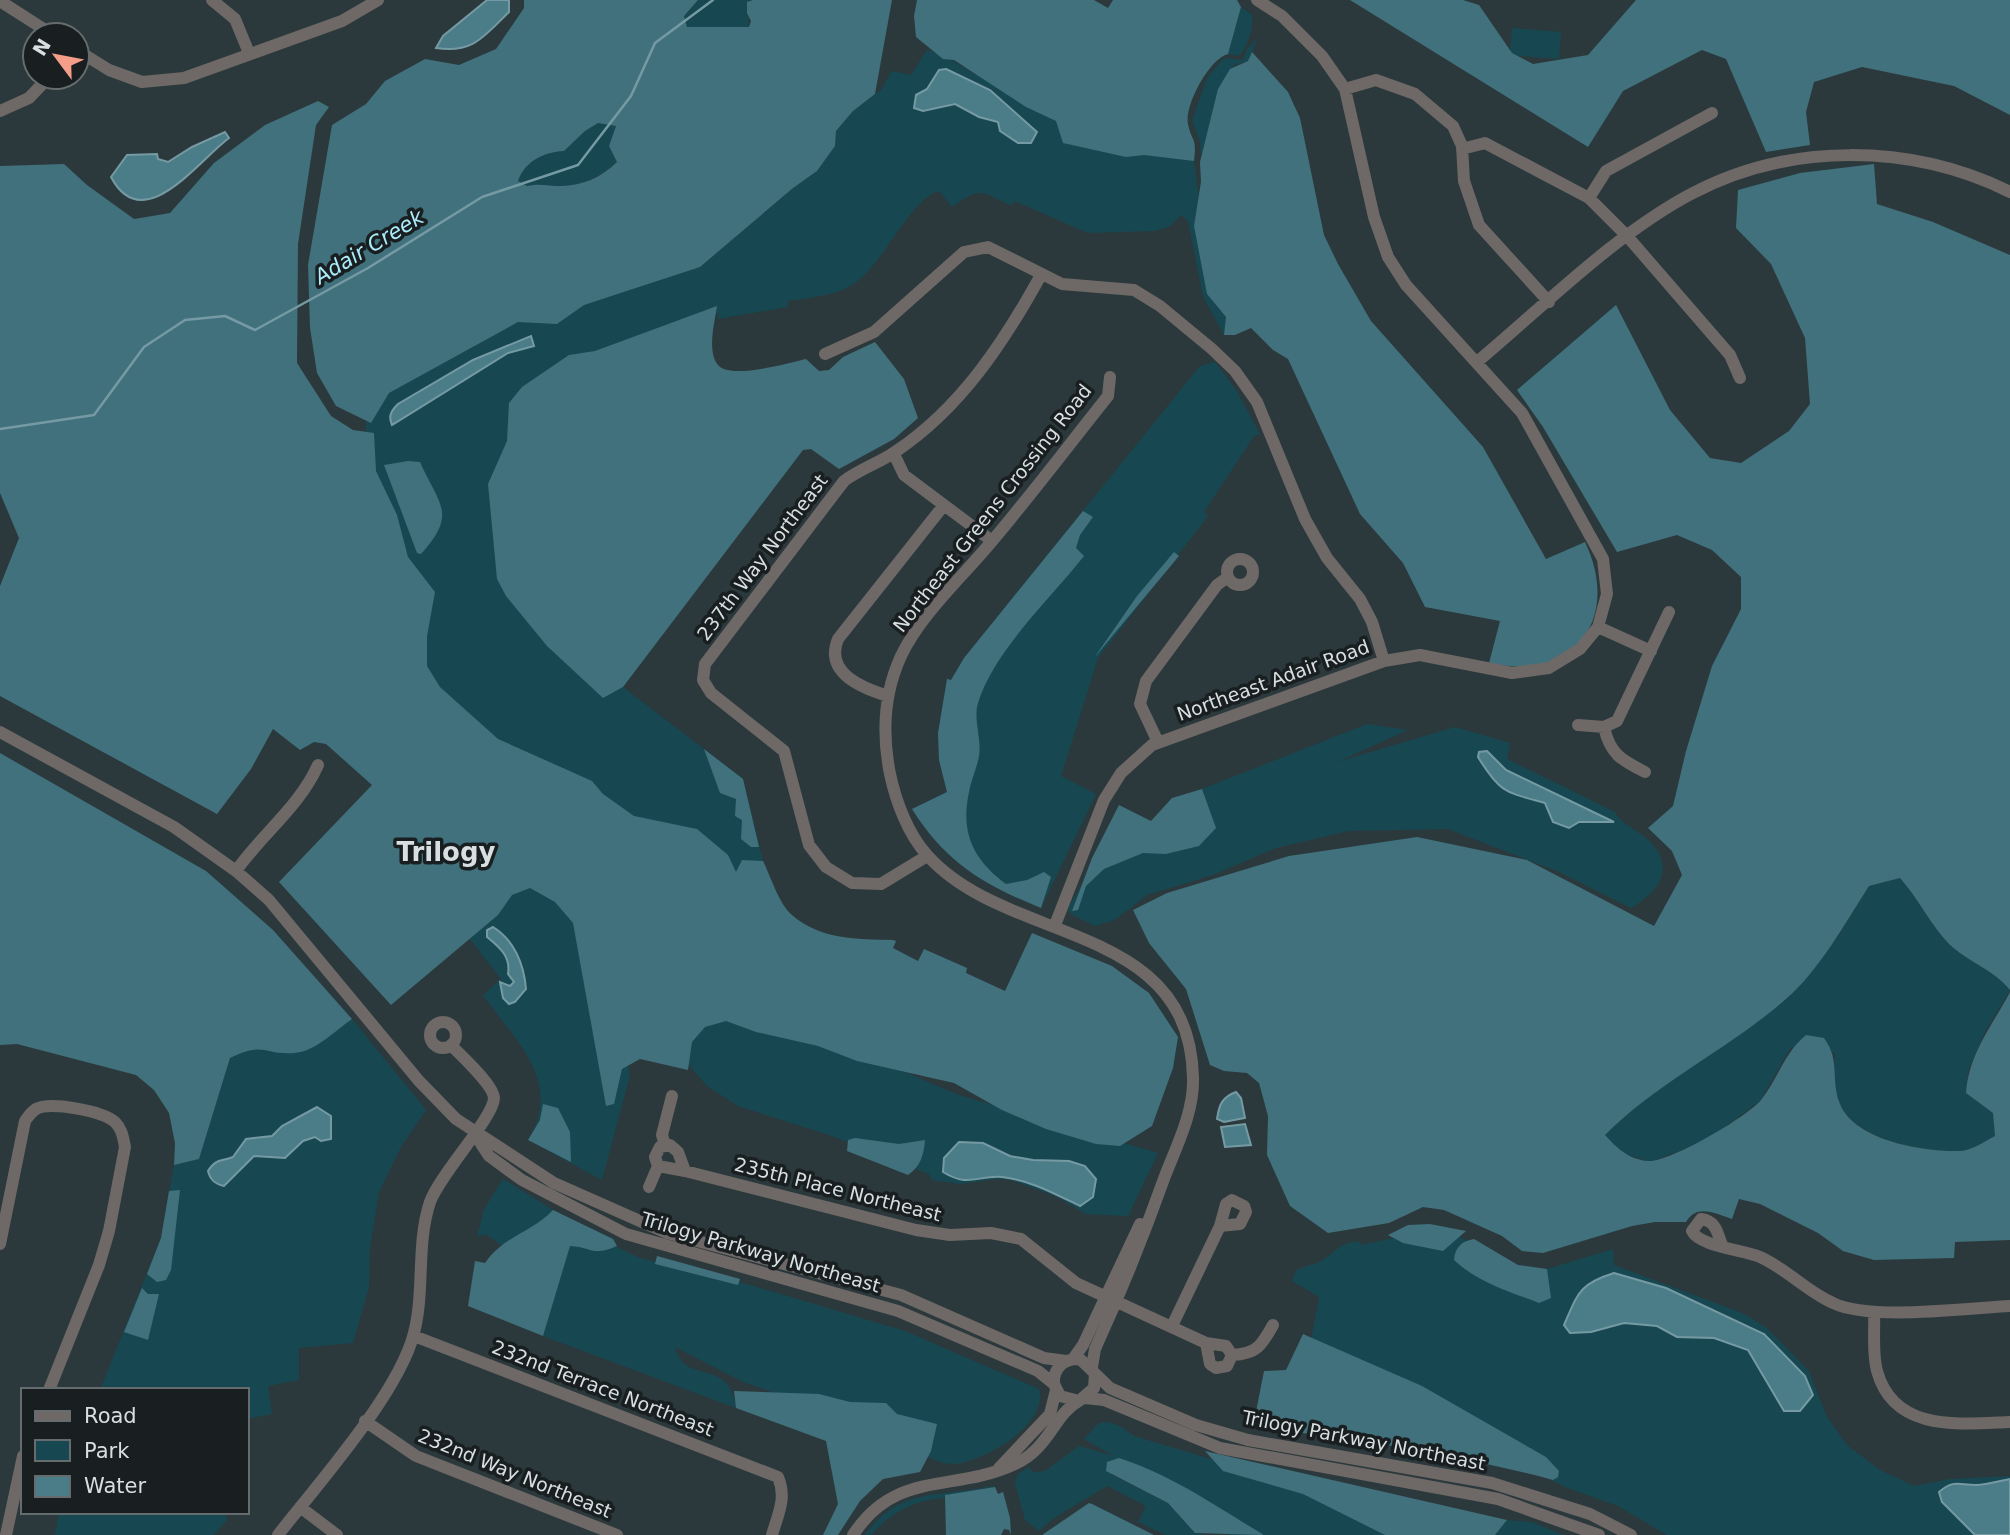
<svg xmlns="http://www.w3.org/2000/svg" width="2010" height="1535" font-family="'DejaVu Sans',sans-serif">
  <rect width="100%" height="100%" fill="#2b393c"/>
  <path fill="#174852" d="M698 0H753L747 2 749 27H687L684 16Z
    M1241 7 1252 15C1254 27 1247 50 1238 56L1228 54Z
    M1512 28 1561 32 1559 59 1510 55Z
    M1258 38 1248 61 1234 65 1213 108 1212 122 1201 156 1200 142 1192 120 1207 78 1224 58 1243 60 1247 49Z
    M927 50C936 51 966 68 975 74L1158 150 1194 161 1199 198 1194 226 1207 294 1226 317 1224 335 1203 296 1188 221 1181 215 1169 227 1153 231 1088 233 1014 201 1011 206C981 190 980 187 952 207L939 191C909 199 885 264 852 285 834 296 808 298 788 301V307L718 319 716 306 526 566 623 687 743 779 763 861 740 905 420 720 364 497 367 394 480 317 700 267 793 188 817 171 835 146 836 131 853 111 881 90 892 71 911 75Z
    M598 123 616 126 609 146 617 162C601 176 583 186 561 186 549 186 540 183 527 186L518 181C525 161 544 152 564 151L585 131Z
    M1215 362 1236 390 1260 434 1254 436 1204 512 1208 516 1098 658 1061 776 1096 794 1041 908C984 885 946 863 912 809L947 792 939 760 938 733 947 679 951 680 964 658 1200 366Z
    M1367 724 1408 730 1337 762 1455 727 1510 743 1507 759 1615 812C1624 827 1641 831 1652 844 1676 871 1656 893 1631 908L1559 872 1448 829 1349 831 1276 848 1213 875 1147 895 1115 920 1095 926 1070 914 1068 907 1103 852 1208 807 1202 789Z
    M548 845 611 989 630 1075 602 1180 528 1140C564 1082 516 1042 483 995L501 979 469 938 454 928Z
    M1900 878C1918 898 1932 927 1949 944 1968 962 1993 969 2010 990L1985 1032 1968 1071 1966 1093 1993 1113 1995 1136C1985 1141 1971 1150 1961 1151 1925 1153 1858 1140 1841 1106 1833 1091 1834 1068 1835 1053L1791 1047 1760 1101 1707 1140 1651 1162 1621 1153 1604 1135 1653 1092 1788 998 1839 935 1869 886Z
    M705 1013 853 1050 959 1095 1158 1153 1128 1216 1086 1214 1055 1196 1011 1180 996 1179 960 1184 932 1180 929 1174 835 1137 738 1106 707 1086 682 1057Z
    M264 1015 352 1019 426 1110 401 1147 379 1192 370 1246 369 1287 353 1343 299 1348V1380L268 1386 272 1414 247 1419V1390H100L161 1238 174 1165 199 1159 230 1058Z
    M503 1179 553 1210 548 1215 640 1258 750 1285 905 1331 1039 1389C1049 1423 990 1457 961 1463 954 1465 946 1463 939 1462L823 1409 743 1382 675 1347C683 1386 730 1356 736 1408L543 1336 559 1280 519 1259 486 1234 477 1237 484 1209Z
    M1414 1234H1455L1534 1280 1547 1278V1269L1613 1249 1614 1265 1742 1313 1767 1328 1809 1371 1827 1417 1847 1445 1880 1470 1914 1486 1950 1479 2010 1476V1535H1667L1618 1506 1565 1487 1510 1459 1310 1345 1319 1297 1292 1281 1296 1271C1303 1266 1309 1266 1317 1263 1334 1256 1339 1240 1361 1242L1360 1245Z
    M1108 1422 1120 1426 1134 1436 1287 1482 1409 1535H1231L1117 1466 1112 1475 1168 1503 1195 1533 1204 1535H1166L1138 1522 1146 1506 1107 1486 1054 1518 1039 1531 1025 1520 1015 1483 1017 1475 1028 1467 1033 1472 1045 1471 1079 1446 1114 1456 1084 1439 1099 1423Z
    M992 1486 995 1487 946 1495 944 1498C914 1500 890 1513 871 1535H865C900 1486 940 1498 992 1486Z
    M59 1512H225L227 1520 214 1535H55Z
    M1507 1520 1532 1522 1563 1535H1495Z"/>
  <path fill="#40717d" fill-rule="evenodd" d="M524 0H698L684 16 687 27H749L751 21 747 13V2L753 0H892L875 94 853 111 836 131 835 146 817 171 793 188 700 267 584 305 557 324 518 322 389 393 371 423 336 406 317 373 310 328 308 265 332 125 366 104 385 81 425 59 459 65 496 49 524 8ZM598 123 616 126 609 146 617 162C602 177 582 186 561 186 549 186 540 183 527 186L518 181C525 161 544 152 564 151L585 131Z
    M917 0H1094L1108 8 1113 0H1237L1241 7 1228 54C1209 59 1184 106 1188 124 1192 143 1197 136 1194 161L1144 155 1126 157 1063 143 1056 121 1026 107 954 60 943 59 916 37 914 16Z
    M1350 0H1463L1479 5 1512 53 1533 64 1588 55 1636 0H2010V115L1954 86 1862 67 1814 82 1806 112 1810 145 1766 152 1726 59 1702 50 1623 91 1588 147Z
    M1252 52 1288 92 1300 118 1324 235 1338 264 1371 321 1483 447 1546 559 1585 542C1622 620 1573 682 1489 663L1500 621 1425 607 1403 563 1360 514 1288 359 1273 350 1251 328 1235 335H1224L1226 317 1207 294 1194 226 1201 182 1200 162 1218 89 1230 69 1248 61Z
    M318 101 329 107 316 125 298 244 297 363 331 416 353 430 374 433 376 471 397 515 408 557 435 592 427 636V666L440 687 498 739 592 781 603 794 634 816 697 829 728 855 736 872 742 860 763 861C771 877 779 904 792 915 821 940 857 939 893 940L896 941 893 948 918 961 924 949 967 968 966 973 1005 991 1032 933 1112 966 1149 993 1178 1037 1173 1068 1152 1126 1120 1146 1096 1144 1046 1129 1002 1110 954 1083 857 1061 818 1046 756 1032 726 1021 705 1027 692 1042 688 1070 640 1059 622 1069 614 1104 606 1106 573 923 555 902 530 888 512 895 498 915 391 1005 279 882 372 785 326 744 314 742 300 750 273 729 251 769 217 814 0 696V586L19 538 0 493V166L64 164 87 185 134 219 170 213 214 163 265 125Z
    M1874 164 1877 204 1933 222 2010 255V990C1993 969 1968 962 1949 944 1932 927 1918 898 1900 878L1869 886C1846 922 1818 972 1786 999 1729 1049 1659 1081 1605 1135 1617 1148 1629 1160 1649 1161 1670 1162 1747 1117 1761 1100 1778 1079 1784 1053 1806 1035L1824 1038C1841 1061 1830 1079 1840 1104 1855 1141 1925 1152 1960 1151 1971 1151 1985 1141 1995 1136L1993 1113 1966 1093C1969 1053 1992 1026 2010 992V1240L1955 1242 1954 1258 1874 1260 1843 1251 1818 1233 1760 1204 1739 1199 1732 1219C1716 1214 1697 1203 1686 1222H1655L1632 1226 1543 1253 1522 1251 1502 1236 1444 1210 1423 1207 1389 1223 1328 1233 1290 1206 1267 1155 1268 1116 1259 1083 1247 1073 1224 1071 1210 1065 1186 989 1149 943 1133 910 1167 893 1289 856 1417 837 1527 860 1654 926 1682 875 1672 851 1648 828 1673 806 1686 751 1712 666 1741 609V577L1712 550 1677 535 1617 552 1543 427 1517 390 1616 305 1670 410 1710 458 1741 463 1789 431 1810 404 1805 338 1771 264 1736 228 1738 190 1800 173Z
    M717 306C715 321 706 353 719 366 732 379 789 363 806 359L819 371 829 370 843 357 875 342 904 379 918 418 894 439 839 469 811 449 803 450 623 687 603 698 547 646 506 596 497 579 488 484 507 441 509 403 522 387 569 355 595 351Z
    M408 461 420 462C439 505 458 513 421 554L417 553 384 465Z
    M1083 511 1093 517 1080 535 1076 548 1084 556C1050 599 994 651 978 703 973 719 982 739 979 756 977 768 971 780 969 792 960 834 974 860 1006 884L1027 880 1044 872 1051 877 1041 908C984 885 946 863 912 809L947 792 939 760 938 733 947 679 951 680 964 658Z
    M1174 552 1179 556 1094 658 1137 596Z
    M704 749 743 779 759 847H751L741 839 742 820 735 816 736 799 720 793Z
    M0 753 206 871 273 930 352 1019C336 1030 315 1052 294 1053 262 1055 266 1041 230 1058L199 1159 174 1165 175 1143 169 1113 154 1090 136 1075 17 1044 0 1045Z
    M1202 789 1216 828 1199 846 1166 854 1143 853 1104 869 1086 886 1078 910 1072 911 1092 858 1119 805 1151 821 1172 798Z
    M543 1104 558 1108 570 1132 571 1162 528 1140 540 1120Z
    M855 1138 899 1144 925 1140C924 1154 921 1166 908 1175L847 1151 848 1140Z
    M180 1190 171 1270 166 1280 157 1282 147 1274 161 1238 169 1191Z
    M553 1210 613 1239 617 1246C592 1257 592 1247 570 1246L543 1336 468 1306 475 1261 485 1263C506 1234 530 1234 553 1210Z
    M1430 1224 1466 1231 1443 1251 1403 1243 1388 1235 1408 1225Z
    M1474 1239 1518 1265 1547 1269 1551 1298 1539 1303C1508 1291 1479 1283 1454 1260 1455 1247 1462 1241 1474 1239Z
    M657 1256 668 1259 740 1279 738 1285 655 1264Z
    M142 1288 148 1294H159L148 1340 124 1332Z
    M1303 1334 1422 1386 1546 1457 1559 1471 1558 1477 1553 1480C1455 1454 1354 1438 1253 1427L1264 1371 1286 1370Z
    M734 1391 819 1394 850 1402 886 1403 897 1414 937 1424 931 1451 920 1472 883 1479 860 1501 838 1535H823L838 1504 826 1441 736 1408Z
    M1205 1451 1507 1520 1495 1535H1385L1303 1494 1223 1471Z
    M1119 1458C1172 1475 1217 1507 1264 1535L1195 1533 1168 1503 1106 1471 1107 1462Z
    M995 1487 998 1494 1003 1492 1010 1518 1011 1535 1009 1530 1004 1529 1001 1535H946L945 1495Z
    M1089 1503 1092 1504 1154 1535H1042Z"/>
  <path fill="#4b7d88" stroke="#759aa3" stroke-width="2" d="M487 0H509V12C484 36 473 54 436 48L443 36Z
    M946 69 990 90 1037 132 1031 143H1018L1000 131 998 122 979 117 955 104 923 111 914 108 916 95 927 89 939 70Z
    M225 132 229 138C198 161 143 238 111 177L127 155 157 154 158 159 168 162 192 147Z
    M531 336 534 346 508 353 392 425C388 416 391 411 398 404L473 360Z
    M1487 751 1506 770 1614 822H1579L1569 828 1553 822 1545 803C1505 792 1500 793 1478 757L1479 752Z
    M493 927C514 940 524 964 526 989L515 1002 509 1004 503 998 500 982 510 986 514 982 508 974C511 956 499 947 487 937V930Z
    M1236 1092 1241 1098 1245 1118 1224 1122 1217 1119C1219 1105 1222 1097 1236 1092Z
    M317 1107 331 1116V1139L321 1141 315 1137 303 1141 285 1158 254 1156 224 1186C215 1184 210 1180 208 1171 216 1158 221 1162 233 1157L246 1139 272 1136 282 1126Z
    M1245 1124 1251 1145 1225 1147 1221 1127Z
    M959 1142 983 1143 1010 1156 1033 1160 1069 1161 1085 1166 1096 1179 1093 1197 1080 1206C1055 1194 1030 1180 1002 1177 977 1175 969 1188 943 1172L944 1158Z
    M1614 1273 1666 1288 1764 1334 1805 1376 1813 1395 1800 1411H1784L1748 1350 1714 1338 1677 1337 1657 1326 1624 1323 1591 1332 1570 1333 1564 1325C1578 1293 1579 1284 1614 1273Z
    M2010 1479V1535H1975L1942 1502 1939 1492C1954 1479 1959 1485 1976 1485 1987 1485 1999 1481 2010 1479Z"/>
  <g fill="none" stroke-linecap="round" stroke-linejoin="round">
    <path stroke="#759aa3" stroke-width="2.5" d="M0 429 94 415 144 347 185 320 225 316 255 330 368 268 482 197 578 165 631 96 655 43 713 0"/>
    <path stroke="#6e6866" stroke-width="12" d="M212 0 235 19 249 53
      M0 1 53 35
      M77 50 109 70 142 82 184 78 342 21 378 0
      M1345 89 1376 80 1415 94 1453 126 1462 146 1464 181 1479 225 1549 302
      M0 111 29 98 49 77
      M1462 149 1485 143 1589 198 1627 236 1730 355 1740 378
      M1589 198 1606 171 1712 113
      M825 354 874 332 964 252 988 247 1062 284 1134 290 1160 306 1212 349 1235 371 1257 402 1305 519 1327 558 1360 599 1372 622 1384 661
      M1477 362C1544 306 1614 235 1691 194 1789 142 1911 143 2010 192
      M894 454 904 475 992 541
      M1227 572a13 13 0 1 1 26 0a13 13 0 1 1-26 0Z
      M1598 627 1651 651
      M888 696C862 688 824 673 838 639L944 505
      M1578 725 1604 727 1617 721 1669 612
      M1604 727C1610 754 1621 760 1645 772
      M0 732 174 827 236 871 269 900 419 1081 456 1119 554 1183 667 1233 901 1295 1044 1358 1066 1361
      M1158 742 1140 704 1146 681 1217 585 1228 577
      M927 856 881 884 852 883 826 867 809 845 784 751 711 693 703 680 705 664 844 481C860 469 879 463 895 452 961 408 1004 342 1041 275
      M236 871C261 835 300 806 318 765
      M1055 925 1104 800 1121 773 1152 745 1384 661 1420 655 1512 673 1549 668 1580 649 1598 627 1607 594 1603 559 1522 413 1406 285 1388 257 1374 217 1345 89 1322 56 1282 16 1257 0
      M430 1035a13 13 0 1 1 26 0a13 13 0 1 1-26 0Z
      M474 1133 489 1156 522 1180 626 1234 898 1311 1038 1371 1054 1384
      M665 1145 662 1135 672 1096
      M685 1171 658 1166 655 1157 660 1147 670 1145 678 1152 685 1171 916 1230 950 1235 991 1233 1021 1239 1076 1283 1206 1343 1226 1346 1232 1355 1227 1366 1216 1368 1210 1364 1206 1343
      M649 1187 658 1166
      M0 1244 25 1121C28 1117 31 1112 36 1109 50 1101 102 1111 115 1122 122 1129 123 1137 125 1147L109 1231 99 1265 49 1390
      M1722 1245C1717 1232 1716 1221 1701 1219L1692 1231C1699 1246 1743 1250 1760 1257 1787 1269 1806 1291 1833 1303 1869 1321 1967 1308 2010 1306
      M1874 1312C1875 1330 1872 1353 1877 1371 1894 1433 1961 1424 2010 1422
      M1172 1326 1220 1226 1226 1204 1232 1200 1244 1206 1246 1212 1240 1224 1220 1226
      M414 1336 778 1477C787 1498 778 1514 772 1535
      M1232 1355C1257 1354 1262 1345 1273 1325
      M1073 1359 1083 1345 1140 1224
      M1092 1367 1095 1349C1121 1292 1144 1235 1165 1176 1177 1145 1194 1112 1193 1078 1190 920 1008 946 927 855 908 834 896 802 890 774 882 734 884 693 901 656 920 616 959 580 987 547 1029 498 1068 446 1108 396L1110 377
      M1095 1374 1094 1388 1079 1401 1060 1396 1054 1384C1053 1368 1064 1358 1080 1359L1110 1388 1196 1425 1248 1440 1492 1483 1590 1514 1631 1535
      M1085 1398 1104 1400 1220 1448 1498 1499 1599 1535
      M365 1421 416 1456 617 1535
      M999 1468 1050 1414 1056 1390
      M300 1507 337 1535
      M6 1535 23 1456
      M278 1535C317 1485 399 1393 414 1333 425 1290 416 1244 430 1202 440 1174 494 1117 494 1098 493 1084 461 1056 451 1045
      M853 1535C896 1469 953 1493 1015 1464 1050 1448 1054 1414 1079 1401"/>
  </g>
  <g text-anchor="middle" stroke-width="7" stroke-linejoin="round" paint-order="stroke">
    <g font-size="19" fill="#d7dfe1" stroke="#191f20">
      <text transform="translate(992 508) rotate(-52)" y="7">Northeast Greens Crossing Road</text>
      <text transform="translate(762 557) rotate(-53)" y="7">237th Way Northeast</text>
      <text transform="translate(1273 680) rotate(-20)" y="7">Northeast Adair Road</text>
      <text transform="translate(838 1189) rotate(14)" y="7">235th Place Northeast</text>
      <text transform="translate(761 1252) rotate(16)" y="7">Trilogy Parkway Northeast</text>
      <text transform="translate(603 1388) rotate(21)" y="7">232nd Terrace Northeast</text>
      <text transform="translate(1364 1440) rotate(11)" y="7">Trilogy Parkway Northeast</text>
      <text transform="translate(515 1473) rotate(22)" y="7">232nd Way Northeast</text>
    </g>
    <g font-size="21" font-style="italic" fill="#abedfc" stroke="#191f20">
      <text transform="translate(369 247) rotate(-31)" y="7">Adair Creek</text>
    </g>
    <g font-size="26" font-weight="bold" fill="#d7dfe1" stroke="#191f20">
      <text x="446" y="861">Trilogy</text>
    </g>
  </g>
  <rect x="21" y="1388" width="228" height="126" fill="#191f20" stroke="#656c6d" stroke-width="2"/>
  <rect x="35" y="1411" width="35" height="10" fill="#6e6866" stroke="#656c6d" stroke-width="2"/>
  <text x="84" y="1423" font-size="21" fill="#d7dfe1">Road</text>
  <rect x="35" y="1440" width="35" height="21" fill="#174852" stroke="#656c6d" stroke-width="2"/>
  <text x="84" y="1458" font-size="21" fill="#d7dfe1">Park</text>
  <rect x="35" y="1476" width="35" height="21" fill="#4b7d88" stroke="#656c6d" stroke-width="2"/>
  <text x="84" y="1493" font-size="21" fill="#d7dfe1">Water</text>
  <g transform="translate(56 56) rotate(302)"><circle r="33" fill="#191f20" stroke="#656c6d" stroke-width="2"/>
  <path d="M0-5L12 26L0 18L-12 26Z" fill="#f49e89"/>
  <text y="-10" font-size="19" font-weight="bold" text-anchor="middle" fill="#d7dfe1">N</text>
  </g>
</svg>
